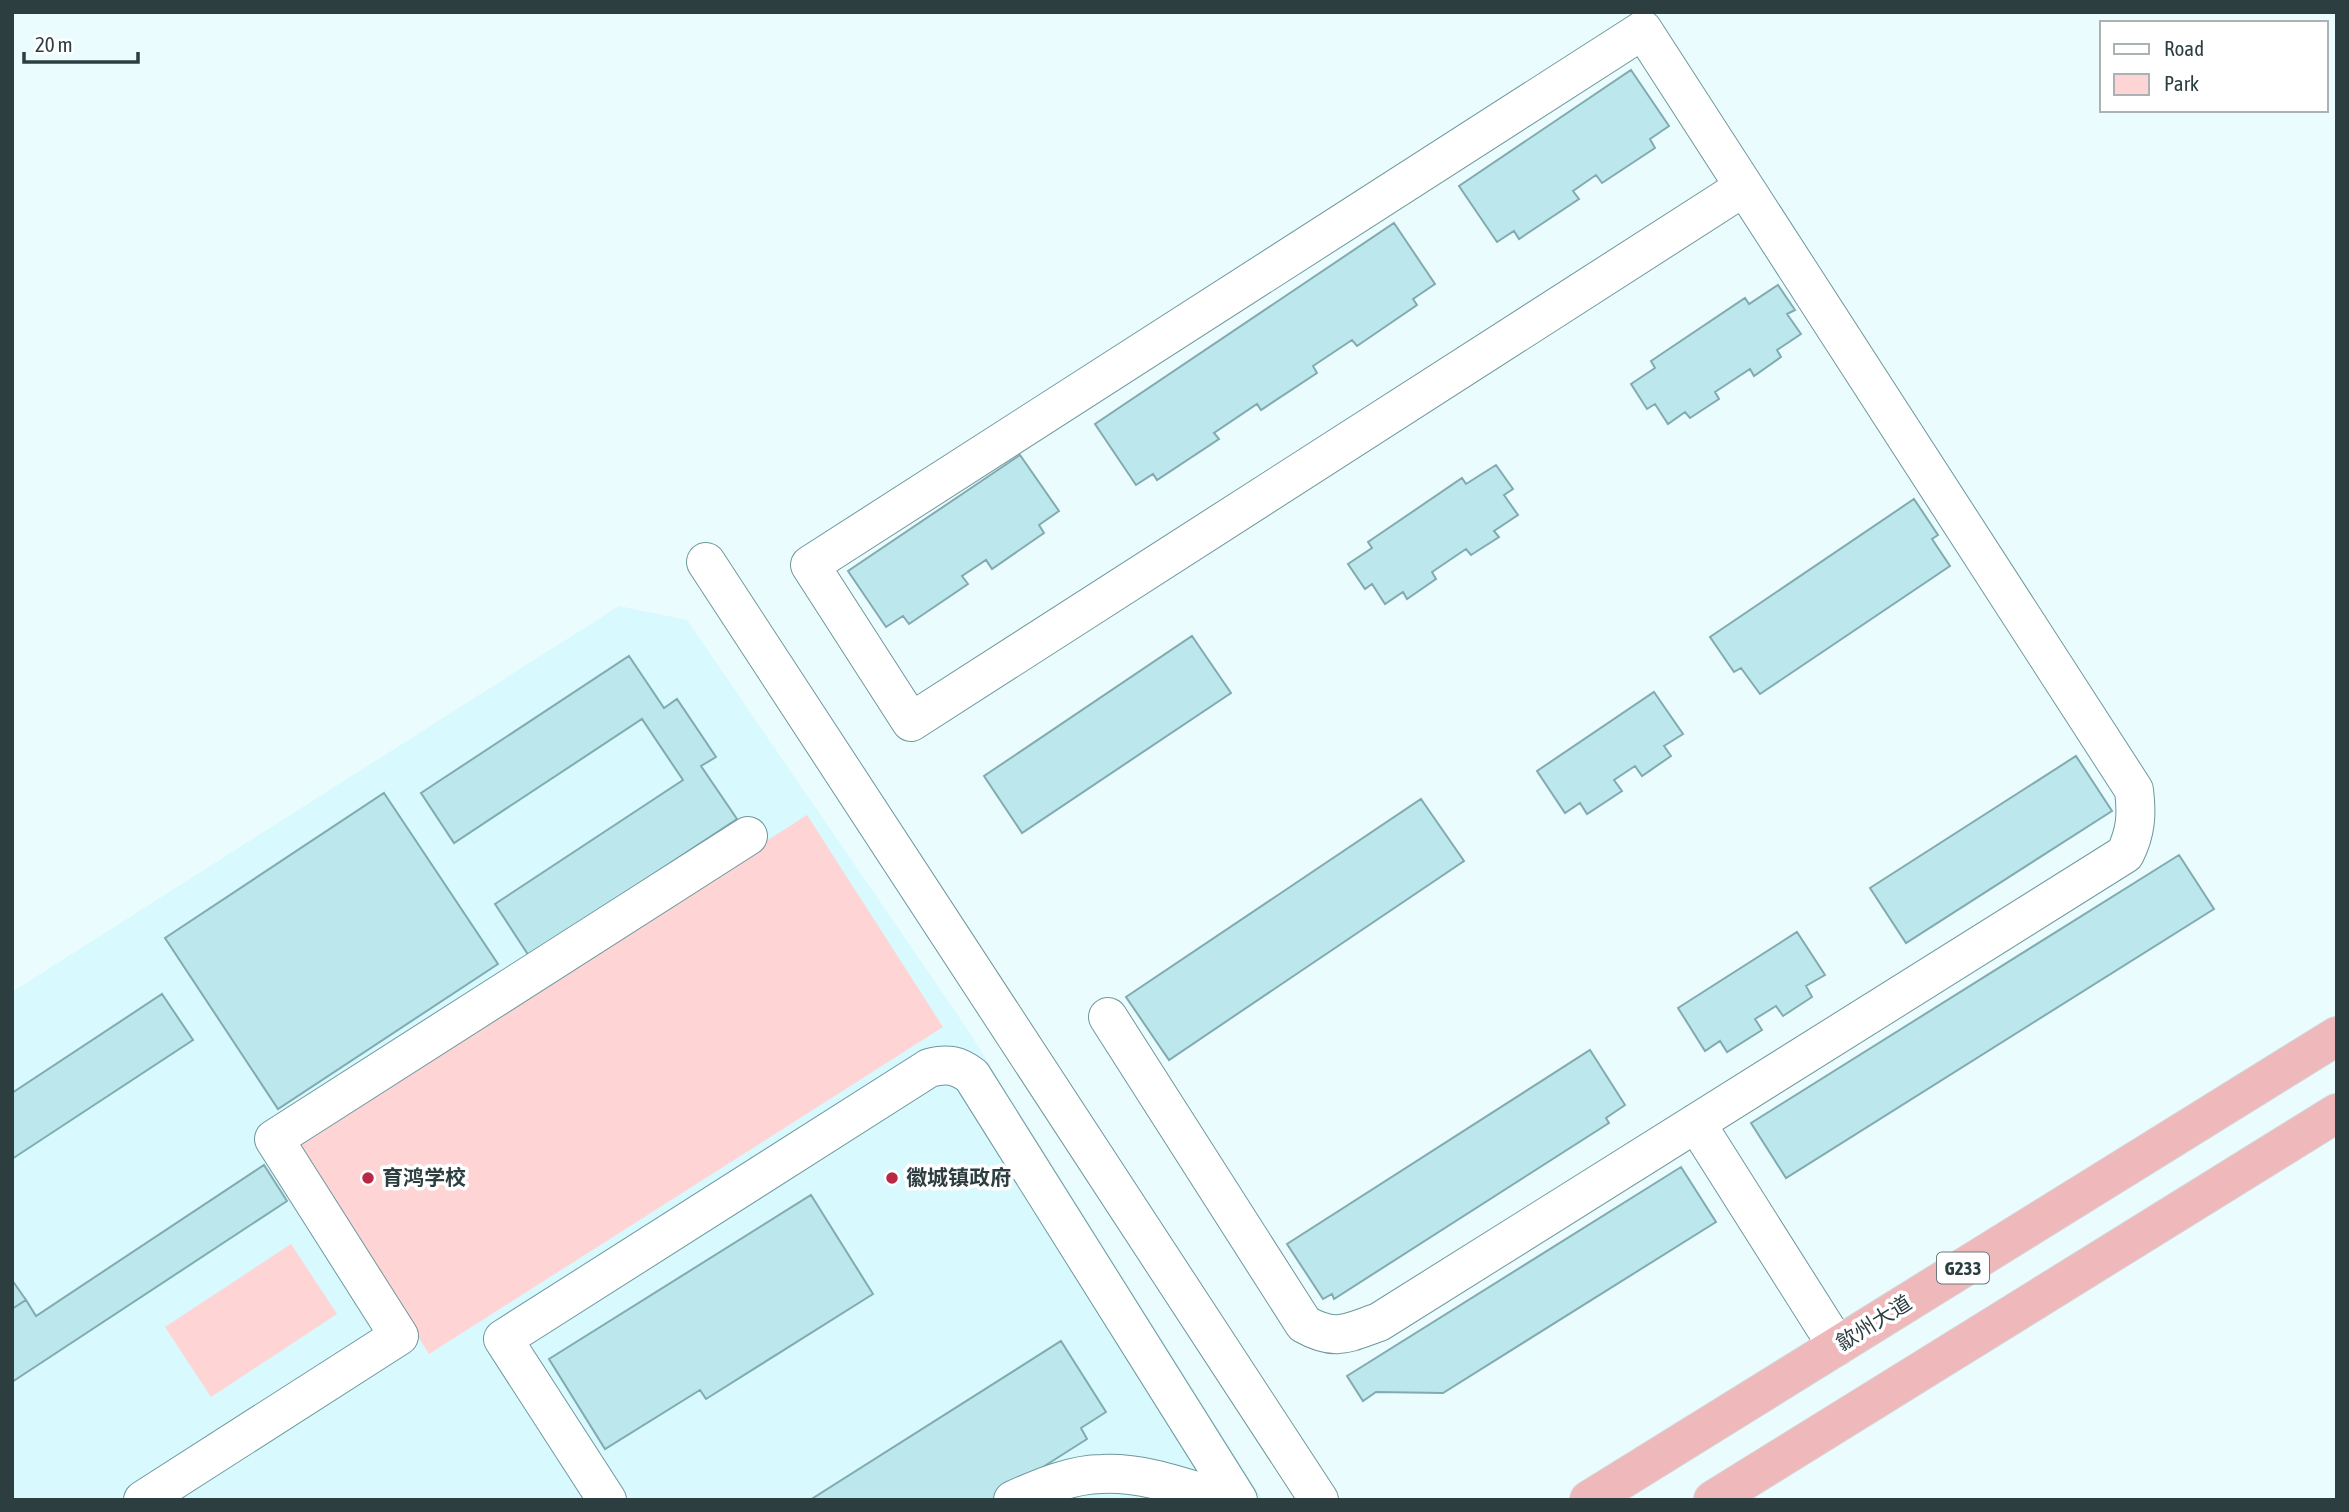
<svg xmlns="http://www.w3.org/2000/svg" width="2349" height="1512" font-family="'Asap Condensed','Noto Sans SC',sans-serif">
  <rect width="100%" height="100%" fill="#ebfcfe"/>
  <path fill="#d8f9fd" d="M619 606 687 620 966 1027 1263 1500H12V992Z"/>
  <path fill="#ffd4d5" d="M807 815 943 1027 429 1354 294 1142Z
    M291 1244 337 1314 211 1397 165 1327Z"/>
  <path fill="#bce8ed" stroke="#81abb0" stroke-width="2" d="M1631 70 1669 126 1650 139 1655 148 1602 183 1596 175 1573 191 1579 199 1519 239 1514 231 1497 242 1459 186Z
    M1394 223 1435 284 1413 299 1417 305 1357 346 1352 340 1313 366 1317 373 1261 410 1257 404 1214 433 1219 439 1157 480 1153 474 1136 485 1095 424Z
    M1778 285 1795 310 1787 314 1801 334 1777 350 1781 357 1754 376 1750 369 1715 392 1719 399 1690 418 1685 412 1668 424 1655 404 1647 409 1631 384 1655 368 1651 361 1745 298 1749 304Z
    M1020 455 1059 511 1039 525 1044 533 992 569 986 560 962 576 968 584 909 624 903 616 886 627 848 571Z
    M1496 465 1513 489 1504 495 1518 515 1494 531 1499 537 1471 555 1466 549 1432 572 1436 579 1407 599 1403 592 1385 604 1372 584 1365 589 1348 564 1372 548 1368 542 1462 478 1466 484Z
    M1914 499 1938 535 1932 539 1950 566 1760 694 1741 668 1734 672 1710 637Z
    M1192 636 1231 693 1022 833 984 776Z
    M629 656 664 708 677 699 716 757 701 766 737 819 529 956 495 904 683 780 642 719 454 843 421 793Z
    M1654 692 1683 734 1664 746 1671 756 1642 776 1635 766 1614 780 1622 791 1587 814 1580 803 1565 813 1537 771Z
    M2076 756 2112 811 1906 943 1870 888Z
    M384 793 498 964 278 1109 165 938Z
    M1421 799 1464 861 1169 1060 1126 997Z
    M2179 855 2214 909 1786 1178 1751 1123Z
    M1797 932 1825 975 1806 986 1812 997 1783 1016 1776 1006 1755 1019 1762 1030 1727 1052 1720 1041 1705 1051 1678 1008Z
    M162 994 193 1040 12 1159V1093Z
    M1590 1050 1625 1105 1606 1118 1609 1123 1334 1299 1332 1294 1323 1299 1287 1244Z
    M264 1165 287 1201 12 1382V1309L26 1300 36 1316Z
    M1681 1167 1716 1222 1443 1393 1376 1392 1363 1401 1347 1376Z
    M811 1195 873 1294 706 1399 700 1390 605 1449 549 1359Z
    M12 1280 26 1300 12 1309Z
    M1061 1341 1106 1412 1081 1428 1087 1439 991 1500H810Z"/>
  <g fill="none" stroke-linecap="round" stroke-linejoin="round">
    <g stroke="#6e989d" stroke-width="40">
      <path id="minor" d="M706 562 1319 1500
        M1108 1017 1304 1324C1336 1342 1347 1333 1379 1322L2125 854C2136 832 2137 814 2134 790 1970 537 1806 284 1643 30L810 565 911 722 1744 187
        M1696 1123 1837 1346
        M143 1500 399 1336 274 1139 748 836
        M607 1500 503 1339 929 1068C947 1063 958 1065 972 1076L1238 1500
        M1013 1500C1040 1488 1072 1474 1102 1474 1144 1472 1185 1488 1225 1500"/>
    </g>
    <g stroke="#d5d8d9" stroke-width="40">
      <path id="highway" d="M1589 1500 2337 1036
        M1713 1500 2337 1113"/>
    </g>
    <use href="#minor" stroke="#fff" stroke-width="38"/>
    <use href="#highway" stroke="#efb8ba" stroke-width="38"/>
  </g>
  <g fill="#b92844" stroke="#fff" stroke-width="2.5">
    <circle cx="368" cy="1178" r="7"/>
    <circle cx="892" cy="1178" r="7"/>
  </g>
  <g text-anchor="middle" stroke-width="7" stroke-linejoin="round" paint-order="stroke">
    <rect fill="#fff" stroke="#6c787a" stroke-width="2" x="1937" y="1252.5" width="52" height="31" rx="5"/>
    <g font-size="19" font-weight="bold" fill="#2d3e41">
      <text x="1963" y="1275">G233</text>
    </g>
    <g font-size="21" font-weight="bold" fill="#2d3e41" stroke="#fff" text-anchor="start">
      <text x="382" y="1185">育鸿学校</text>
      <text x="906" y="1185">徽城镇政府</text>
    </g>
    <g font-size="21" fill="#2d3e41" stroke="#fff">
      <text transform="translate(1874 1323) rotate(-32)" y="7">歙州大道</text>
    </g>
  </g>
  <rect width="2349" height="1512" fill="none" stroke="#2d3e41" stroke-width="28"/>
  <rect x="2100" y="21" width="228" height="91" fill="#ffffff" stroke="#abb2b3" stroke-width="2"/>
  <rect x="2114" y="44" width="35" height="10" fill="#ffffff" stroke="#abb2b3" stroke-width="2"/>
  <text x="2164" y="56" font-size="21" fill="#2d3e41">Road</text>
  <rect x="2114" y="74" width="35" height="21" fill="#ffd4d5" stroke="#abb2b3" stroke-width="2"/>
  <text x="2164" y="91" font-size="21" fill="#2d3e41">Park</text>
  <path d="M24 52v10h114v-10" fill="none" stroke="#2d3e41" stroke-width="3.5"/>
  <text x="35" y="52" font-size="21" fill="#2d3e41" stroke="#ffffff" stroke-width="5" paint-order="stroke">20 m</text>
</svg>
